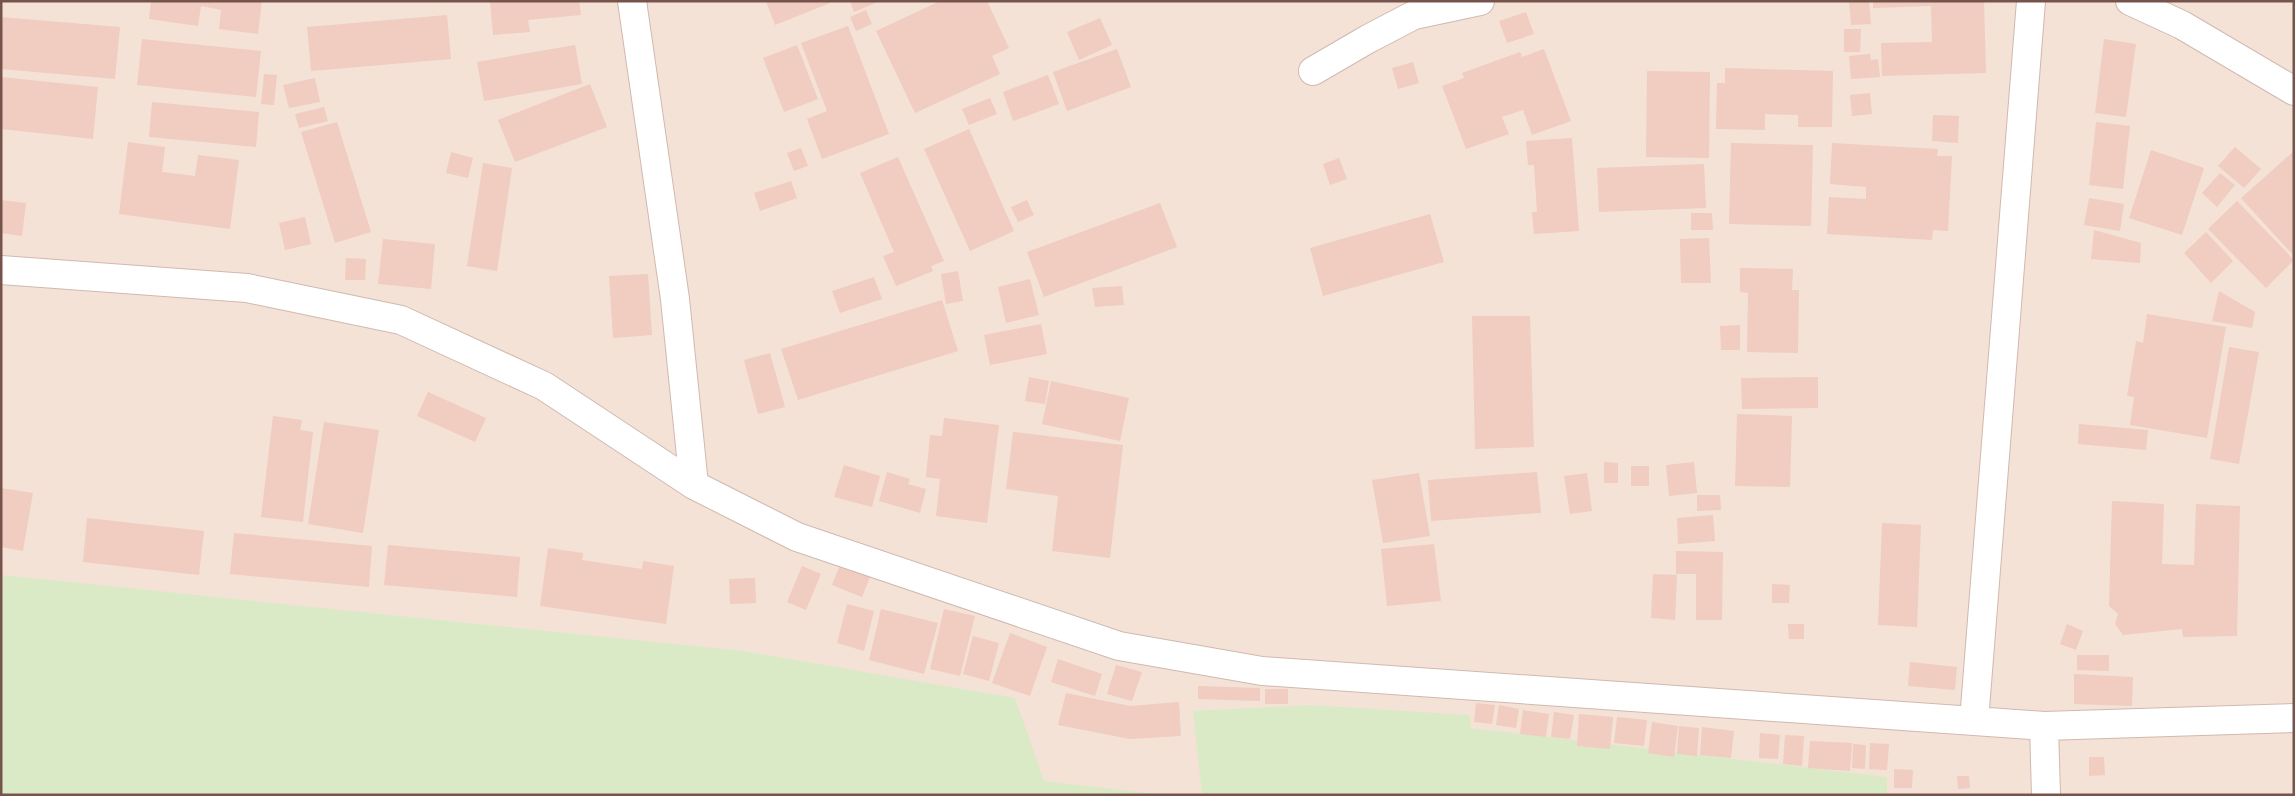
<svg xmlns="http://www.w3.org/2000/svg" width="2295" height="796" font-family="Helvetica,sans-serif">
  <rect width="100%" height="100%" fill="#fcf1e8"/>
  <path fill="#f4e2d6" d="M1 1H2294V795H1Z"/>
  <path fill="#daeac6" d="M1 575 743 651 1015 698 1044 781 1165 795H1Z
    M1311 705 1470 715 1471 728 1887 777V795H1202L1193 711Z"/>
  <path fill="#f1ccc0" d="M151 1H262L258 34 219 29 221 10 201 6 198 26 149 19Z
    M490 1H579L581 15 528 20 530 32 493 35Z
    M766 1H829L830 3 775 25Z
    M850 1H880L854 12Z
    M940 1H987L1009 48 992 56 1000 74 915 113 876 31Z
    M1849 1H1869L1871 24 1851 25Z
    M1873 1H1984L1986 73 1882 76 1881 43 1932 42 1931 6 1873 8Z
    M866 10 872 24 856 31 850 17Z
    M1526 12 1534 34 1507 43 1499 21Z
    M447 15 451 59 311 71 307 27Z
    M1 17 120 27 115 79 1 69Z
    M1100 18 1112 45 1079 60 1067 32Z
    M848 26 889 134 822 159 807 119 827 111 801 43Z
    M1844 29H1861L1860 52H1844Z
    M142 39 261 51 256 97 137 85Z
    M2104 39 2136 44 2126 117 2095 113Z
    M575 45 582 84 484 101 477 62Z
    M797 45 818 99 784 112 763 58Z
    M1117 49 1131 87 1067 111 1053 72Z
    M1544 49 1571 121 1532 135 1523 110 1502 117 1509 134 1466 149 1442 86 1464 78 1462 73 1520 52 1522 57Z
    M1870 54 1871 60 1878 59 1880 77 1851 79 1849 56Z
    M1413 62 1419 83 1398 89 1392 68Z
    M1725 68 1833 71 1832 127H1798V115L1765 114V130L1716 129 1717 83H1725Z
    M1647 71 1710 72 1709 158 1646 157Z
    M264 74 277 75 274 105 261 104Z
    M1048 75 1059 104 1013 121 1003 92Z
    M1 77 98 87 93 139 1 129Z
    M315 78 320 102 289 108 283 85Z
    M590 84 607 127 515 162 498 120Z
    M1870 93 1872 114 1852 116 1850 95Z
    M990 98 997 114 969 125 962 109Z
    M152 102 259 112 256 147 149 137Z
    M324 107 328 121 299 128 295 114Z
    M1933 115 1959 116 1958 143 1932 141Z
    M337 122 371 232 335 243 301 132Z
    M2096 122 2130 126 2123 189 2089 185Z
    M969 129 1014 231 970 251 924 149Z
    M1572 138 1579 231 1534 234 1532 212H1537L1534 165H1528L1526 141Z
    M128 142 165 147 162 172 195 176 198 155 239 160 230 229 119 214Z
    M1731 143 1813 145 1811 226 1729 224Z
    M1832 143 1938 149 1937 156H1952L1948 231 1933 230 1932 240 1827 234 1829 197 1866 199V187L1830 184Z
    M2235 147 2261 169 2244 188 2218 166Z
    M801 148 808 166 794 171 787 153Z
    M2151 150 2204 168 2182 235 2129 218Z
    M2294 151V256L2241 198Z
    M451 152 473 158 468 178 446 173Z
    M898 157 944 261 931 266 933 271 896 286 883 256 894 252 860 173Z
    M1339 158 1347 179 1330 185 1323 164Z
    M483 163 512 168 497 271 467 266Z
    M1704 164 1706 208 1599 212 1597 168Z
    M2220 173 2235 185 2217 207 2202 193Z
    M791 181 797 198 760 211 754 193Z
    M2089 198 2124 204 2120 231 2084 225Z
    M1 200 26 203 22 236 1 233Z
    M1027 200 1034 215 1018 222 1011 207Z
    M2237 201 2294 260 2266 288 2208 229Z
    M1160 203 1177 247 1044 297 1027 252Z
    M1691 213H1712L1713 230H1691Z
    M1430 214 1444 262 1323 296 1310 248Z
    M305 217 311 244 285 250 279 223Z
    M2094 230 2141 243 2140 263 2091 259Z
    M2206 232 2233 261 2211 283 2184 253Z
    M1709 238 1711 283H1681L1680 239Z
    M383 239 435 244 431 289 378 284Z
    M346 258 366 259 365 280H345Z
    M1740 268 1793 269 1792 290H1799L1798 353 1747 352 1748 293 1740 292Z
    M958 271 963 301 946 304 941 274Z
    M648 274 652 335 613 338 609 276Z
    M874 277 882 299 840 313 832 291Z
    M1030 279 1039 315 1006 323 998 287Z
    M1122 286 1124 305 1095 307 1092 288Z
    M2219 291 2255 312 2252 328 2212 321Z
    M942 300 958 351 798 400 781 349Z
    M2147 314 2226 327 2207 438 2130 425 2134 397 2127 396 2136 341 2143 343Z
    M1472 316H1530L1534 447 1475 449Z
    M1041 324 1047 354 990 365 984 335Z
    M1740 325V350H1721L1720 326Z
    M2229 347 2259 352 2239 464 2210 459Z
    M770 353 785 407 758 414 744 360Z
    M1029 377 1049 381 1045 404 1025 401Z
    M1818 377V408L1742 409 1741 378Z
    M1051 381 1129 398 1120 441 1042 424Z
    M428 392 486 418 475 442 417 416Z
    M1737 414 1792 416 1790 487 1735 486Z
    M273 416 302 420 300 430 313 432 303 522 261 517Z
    M944 418 999 425 987 523 936 516 940 479 926 477 930 435 942 436Z
    M324 422 379 430 363 533 308 524Z
    M2079 424 2148 430 2146 450 2078 444Z
    M1013 432 1123 445 1110 558 1052 551 1058 496 1006 489Z
    M1604 462 1618 463V483H1604Z
    M1694 462 1697 493 1669 496 1666 465Z
    M844 465 880 476 872 507 834 497Z
    M1631 466H1649V486H1631Z
    M887 472 910 479 908 484 926 489 920 513 879 501Z
    M1537 472 1541 513 1431 521 1428 480Z
    M1419 473 1430 536 1383 543 1372 480Z
    M1587 473 1592 511 1570 514 1564 476Z
    M1 488 33 493 23 551 1 547Z
    M1697 495H1720L1721 510 1697 511Z
    M2112 501 2164 504 2162 564 2194 565 2196 504 2240 506 2237 636 2183 637 2182 629 2123 635 2115 624 2118 614 2109 606Z
    M1713 515 1715 541 1678 544 1677 518Z
    M87 518 204 531 199 575 83 562Z
    M1882 523 1921 525 1917 627 1878 625Z
    M234 533 372 546 369 587 230 574Z
    M1434 544 1441 601 1387 606 1381 549Z
    M388 545 520 557 517 597 384 585Z
    M548 548 583 553 582 560 642 569 643 561 674 566 666 624 540 606Z
    M1676 551 1723 552 1722 620H1696V574H1676Z
    M840 565 870 577 862 597 832 585Z
    M802 566 821 574 806 610 787 602Z
    M1653 574 1677 575 1675 620 1651 618Z
    M755 578 756 603 730 604 729 579Z
    M1772 584 1790 585 1789 603H1772Z
    M847 604 874 611 864 651 837 643Z
    M881 609 938 623 924 674 869 660Z
    M944 609 975 616 960 676 930 669Z
    M1788 624H1804V639H1789Z
    M2067 624 2083 631 2076 650 2060 644Z
    M1010 633 1047 647 1030 696 992 683Z
    M973 636 999 643 989 681 963 674Z
    M2077 655H2109V671L2077 670Z
    M1058 659 1102 674 1095 696 1051 682Z
    M1910 662 1957 667 1955 690 1908 686Z
    M1116 665 1142 672 1132 701 1107 694Z
    M2074 674 2133 677 2132 706 2074 704Z
    M1198 686 1260 688V701L1198 699Z
    M1265 689H1288V704H1265Z
    M1066 693 1130 706 1179 702 1181 736 1130 739 1058 725Z
    M1476 703 1495 705 1492 724 1474 722Z
    M1499 705 1519 709 1516 728 1496 725Z
    M1523 710 1549 714 1546 737 1520 734Z
    M1554 712 1574 715 1570 739 1551 737Z
    M1579 714 1613 717 1610 749 1577 746Z
    M1617 717 1647 720 1644 746 1614 743Z
    M1652 722 1678 726 1674 757 1648 753Z
    M1679 726 1699 728 1697 756 1677 754Z
    M1702 727 1734 731 1731 758 1700 755Z
    M1760 733 1780 735 1778 759 1759 758Z
    M1785 735 1804 736 1802 766 1783 764Z
    M1810 741 1852 743 1850 771 1808 768Z
    M1870 743 1889 744 1887 770 1869 769Z
    M1853 744 1866 745 1865 769 1852 768Z
    M2089 757H2104L2105 775 2089 776Z
    M1894 769 1913 770 1912 788H1894Z
    M1957 776H1969L1970 788 1958 789Z"/>
  <g fill="none" stroke-linecap="round" stroke-linejoin="round">
    <g stroke="#d0b9b0" stroke-width="30">
      <path id="street" d="M632 1 675 299 694 485
        M2130 1 2182 25 2294 91
        M1313 71 1368 39 1414 15 1480 1
        M1 270 247 288 401 320 544 386 694 485 797 537 1119 646 1262 671 1974 721 2044 726 2294 718
        M1974 721 2031 1
        M2044 726 2046 795"/>
    </g>
    <use href="#street" stroke="#fff" stroke-width="28"/>
  </g>
  <rect width="2295" height="796" fill="none" stroke="#76544c" stroke-width="5"/>
</svg>
